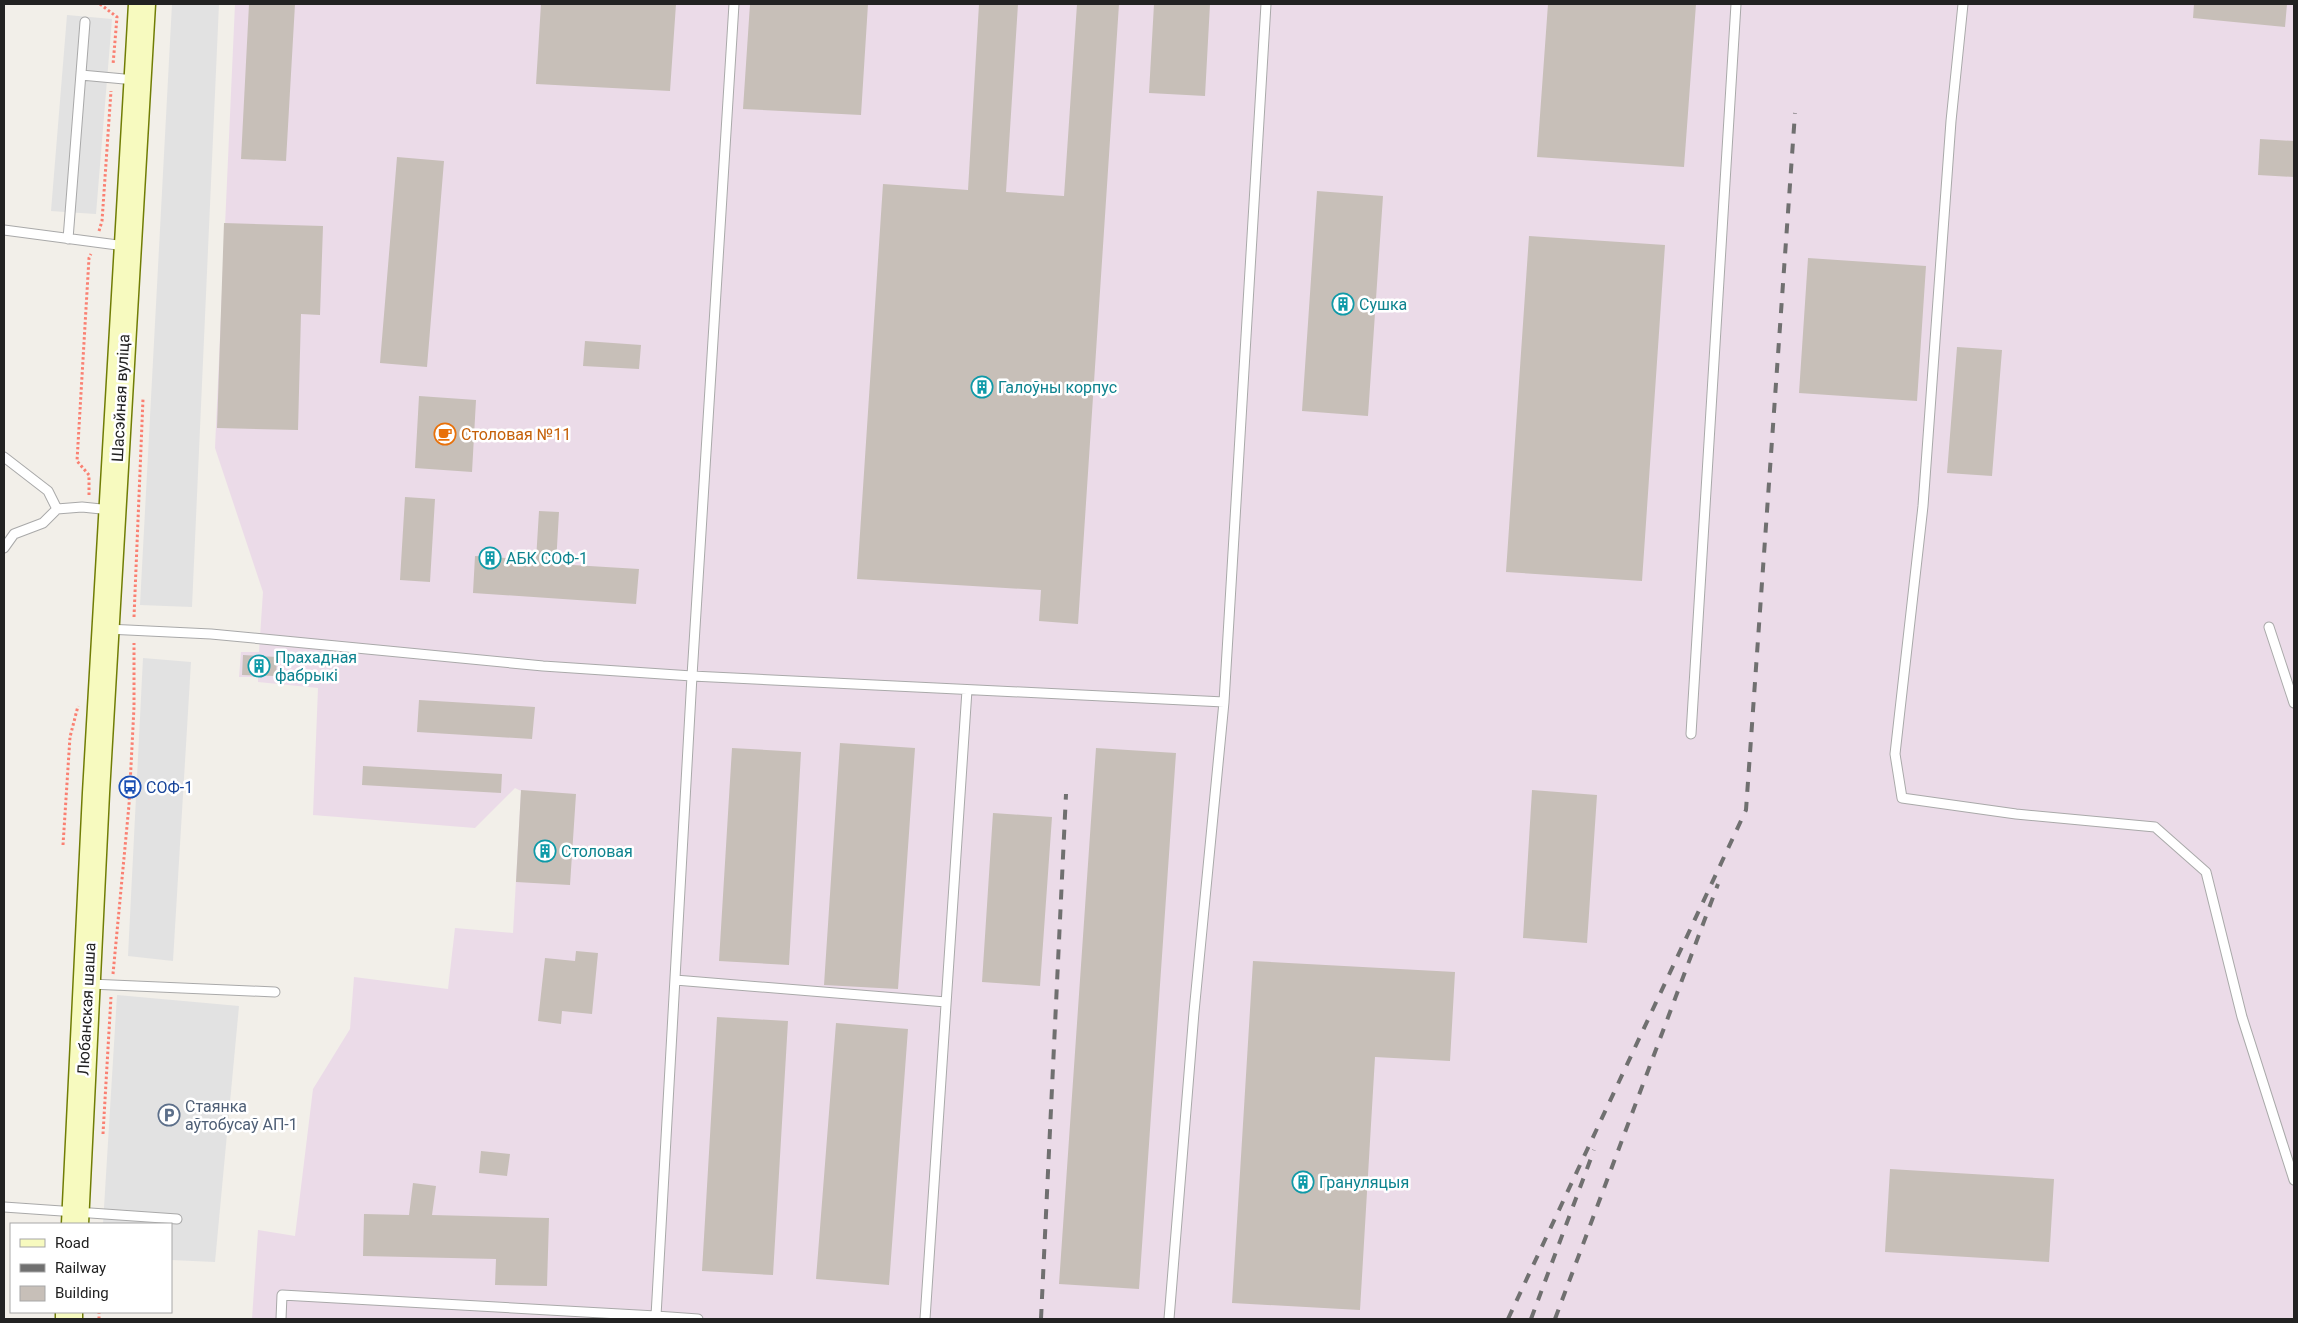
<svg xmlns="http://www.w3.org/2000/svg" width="2298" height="1323" font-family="Roboto,sans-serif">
  <rect width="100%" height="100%" fill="#f2efe9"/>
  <path fill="#ebdbe8" d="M235 4H2294V1319H252L258 1230 295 1236 313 1089 350 1029 354 977 448 989 455 928 513 933 521 791 515 788 475 828 313 815 318 688 258 682V677H239L241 652H259L263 592 215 448Z"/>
  <path fill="#e2e2e2" d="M172 4H219L192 607 140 605Z
    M67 15 112 19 96 214 51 211Z
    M143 658 191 662 173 961 128 956Z
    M117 995 239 1006 215 1262 171 1260V1224H103Z"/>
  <path fill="#c7bfb8" d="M249 4H295L286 161 241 159Z
    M541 4H676L670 91 536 84Z
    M750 4H868L861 115 743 109Z
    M979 4H1018L1006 192 1064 196 1077 4H1119L1078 624 1039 621 1041 590 857 579 883 184 968 190Z
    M1154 4H1210L1205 96 1149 93Z
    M1548 4H1696L1684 167 1537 157Z
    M2194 4H2287L2285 27 2193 18Z
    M2260 139 2294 141V177L2258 175Z
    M397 157 444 161 427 367 380 363Z
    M1317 191 1383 196 1368 416 1302 411Z
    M224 223 323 226 320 315 301 314 298 430 217 428Z
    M1529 236 1665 245 1642 581 1506 572Z
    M1808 258 1926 266 1917 401 1799 393Z
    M585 341 641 345 639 369 583 366Z
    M1957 347 2002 350 1992 476 1947 473Z
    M419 396 476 400 472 472 415 468Z
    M405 497 435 499 430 582 400 580Z
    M539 511 559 512 556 564 639 569 636 604 473 593 475 556 536 560Z
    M243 655 277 657 276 676 242 675Z
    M419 700 535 707 532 739 417 732Z
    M840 743 915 748 898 989 824 985Z
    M732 748 801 752 789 965 719 961Z
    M1096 748 1176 753 1139 1289 1059 1284Z
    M363 766 502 774 501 793 362 785Z
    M521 790 576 794 570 885 516 882Z
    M1532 790 1597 795 1587 943 1523 938Z
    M993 813 1052 817 1040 986 982 982Z
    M576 951 598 953 592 1014 562 1011 561 1024 538 1021 545 958 575 961Z
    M1253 961 1455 972 1450 1061 1375 1057 1360 1310 1232 1303Z
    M717 1017 788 1021 773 1275 702 1271Z
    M836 1023 908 1029 889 1285 816 1279Z
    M481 1151 510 1154 507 1176 479 1173Z
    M1890 1169 2054 1179 2049 1262 1885 1252Z
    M413 1183 436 1186 432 1215 549 1218 547 1286 495 1285 496 1259 363 1256 364 1214 409 1215Z"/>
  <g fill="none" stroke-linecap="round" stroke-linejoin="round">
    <g stroke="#a9a9a9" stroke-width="11">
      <path id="service" d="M1963 4 1951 121 1923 506 1895 754 1902 798 2016 814 2155 827 2206 872 2242 1017 2294 1180
        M81 75 135 80
        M4 230 125 246
        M68 239 85 22
        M4 457 48 491 57 509
        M4 548 14 534 43 523 57 509 82 507 111 510
        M2269 627 2294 703
        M107 629 211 634 543 666 692 676 1224 702 1194 1012 1169 1319
        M1224 702 1266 4
        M1691 734 1736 4
        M675 980 946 1002
        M90 984 275 992
        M4 1207 177 1219
        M281 1319 282 1295 656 1316 655 1319
        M698 1319 656 1316 692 676 734 4
        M925 1319 967 690"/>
    </g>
    <g stroke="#707d05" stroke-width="29">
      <path id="secondary" d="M75 1224 96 793 142 4
        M69 1319V1312"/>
    </g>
    <path stroke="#fa8072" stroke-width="3" stroke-dasharray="2.5 2.5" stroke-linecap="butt" d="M100 4 117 17 113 65
      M99 231 102 221 111 91
      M89 495V475L77 461 89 258 91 254
      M134 617 143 399
      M63 845 70 737 78 706
      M113 974 129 805 134 707V643
      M103 1134 111 997
      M99 1319V1312"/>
    <use href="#service" stroke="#fff" stroke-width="9"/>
    <use href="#secondary" stroke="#f7fabf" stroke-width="26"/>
    <path stroke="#707070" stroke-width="4" stroke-dasharray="10 10" stroke-linecap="butt" d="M1041 1319 1066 794
      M1508 1319 1746 810 1795 113
      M1531 1319 1594 1150
      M1555 1319 1718 884"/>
  </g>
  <defs>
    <g id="building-ring" transform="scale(1.125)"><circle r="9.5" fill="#fff" stroke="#0f9aa8" stroke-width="1.5"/><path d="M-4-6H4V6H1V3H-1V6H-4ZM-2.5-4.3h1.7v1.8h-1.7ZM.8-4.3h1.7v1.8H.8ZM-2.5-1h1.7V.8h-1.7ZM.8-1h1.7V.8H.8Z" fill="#0f9aa8"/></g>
    <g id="cafe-ring" transform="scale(1.125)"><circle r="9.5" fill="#fff" stroke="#e8710a" stroke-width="1.5"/><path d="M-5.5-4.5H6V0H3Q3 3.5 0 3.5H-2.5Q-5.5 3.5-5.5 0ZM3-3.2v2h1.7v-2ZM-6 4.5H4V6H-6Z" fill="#e8710a"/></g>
    <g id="bus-ring" transform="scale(1.125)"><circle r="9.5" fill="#fff" stroke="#1a4fb4" stroke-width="1.5"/><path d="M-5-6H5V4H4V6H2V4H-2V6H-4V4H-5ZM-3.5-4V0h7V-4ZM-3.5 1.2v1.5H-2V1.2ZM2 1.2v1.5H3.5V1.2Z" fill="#1a4fb4"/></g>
    <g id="parking-ring" transform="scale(1.125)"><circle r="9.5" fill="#fff" stroke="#5c6f8a" stroke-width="1.5"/><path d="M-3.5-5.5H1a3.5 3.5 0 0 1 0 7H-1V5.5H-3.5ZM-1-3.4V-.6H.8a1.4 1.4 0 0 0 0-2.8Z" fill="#5c6f8a"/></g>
  </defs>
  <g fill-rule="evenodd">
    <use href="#building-ring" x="1343" y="304"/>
    <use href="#building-ring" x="982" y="387"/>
    <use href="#cafe-ring" x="445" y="434"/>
    <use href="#building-ring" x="490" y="558"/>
    <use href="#building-ring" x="259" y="666"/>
    <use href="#bus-ring" x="130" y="787"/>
    <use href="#building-ring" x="545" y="851"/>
    <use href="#parking-ring" x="169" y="1115"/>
    <use href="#building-ring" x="1303" y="1182"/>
  </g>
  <g text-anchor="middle" stroke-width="5" stroke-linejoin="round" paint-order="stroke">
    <g font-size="16" fill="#0d838f" stroke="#fff" text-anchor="start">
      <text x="1359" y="310">Сушка</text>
      <text x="998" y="393">Галоўны корпус</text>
      <text x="506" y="564">АБК СОФ-1</text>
      <text x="275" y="663">Прахадная<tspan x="275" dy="18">фабрыкі</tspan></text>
      <text x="561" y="857">Столовая</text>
      <text x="1319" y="1188">Грануляцыя</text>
    </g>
    <g font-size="16" fill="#222" stroke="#fff">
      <text transform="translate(120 398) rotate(-87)" y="6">Шасэйная вуліца</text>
      <text transform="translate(86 1009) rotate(-87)" y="6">Любанская шаша</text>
    </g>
    <g font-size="16" fill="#c56008" stroke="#fff" text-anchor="start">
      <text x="461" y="440">Столовая №11</text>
    </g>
    <g font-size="16" fill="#164399" stroke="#fff" text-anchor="start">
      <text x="146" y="793">СОФ-1</text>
    </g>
    <g font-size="16" fill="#4e5e75" stroke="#fff" text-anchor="start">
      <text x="185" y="1112">Стаянка<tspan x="185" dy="18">аўтобусаў АП-1</tspan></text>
    </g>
  </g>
  <rect width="2298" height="1323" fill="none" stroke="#222222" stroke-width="10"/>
  <rect x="10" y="1223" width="162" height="90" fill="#ffffff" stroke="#a7a7a7"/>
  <rect x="20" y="1239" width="25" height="8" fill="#f7fabf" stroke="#a7a7a7"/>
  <text x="55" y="1248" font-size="15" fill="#222222">Road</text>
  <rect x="20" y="1264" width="25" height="8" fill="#707070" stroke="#a7a7a7"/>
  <text x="55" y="1273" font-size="15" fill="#222222">Railway</text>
  <rect x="20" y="1286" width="25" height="15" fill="#c7bfb8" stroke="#a7a7a7"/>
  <text x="55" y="1298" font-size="15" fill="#222222">Building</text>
</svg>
